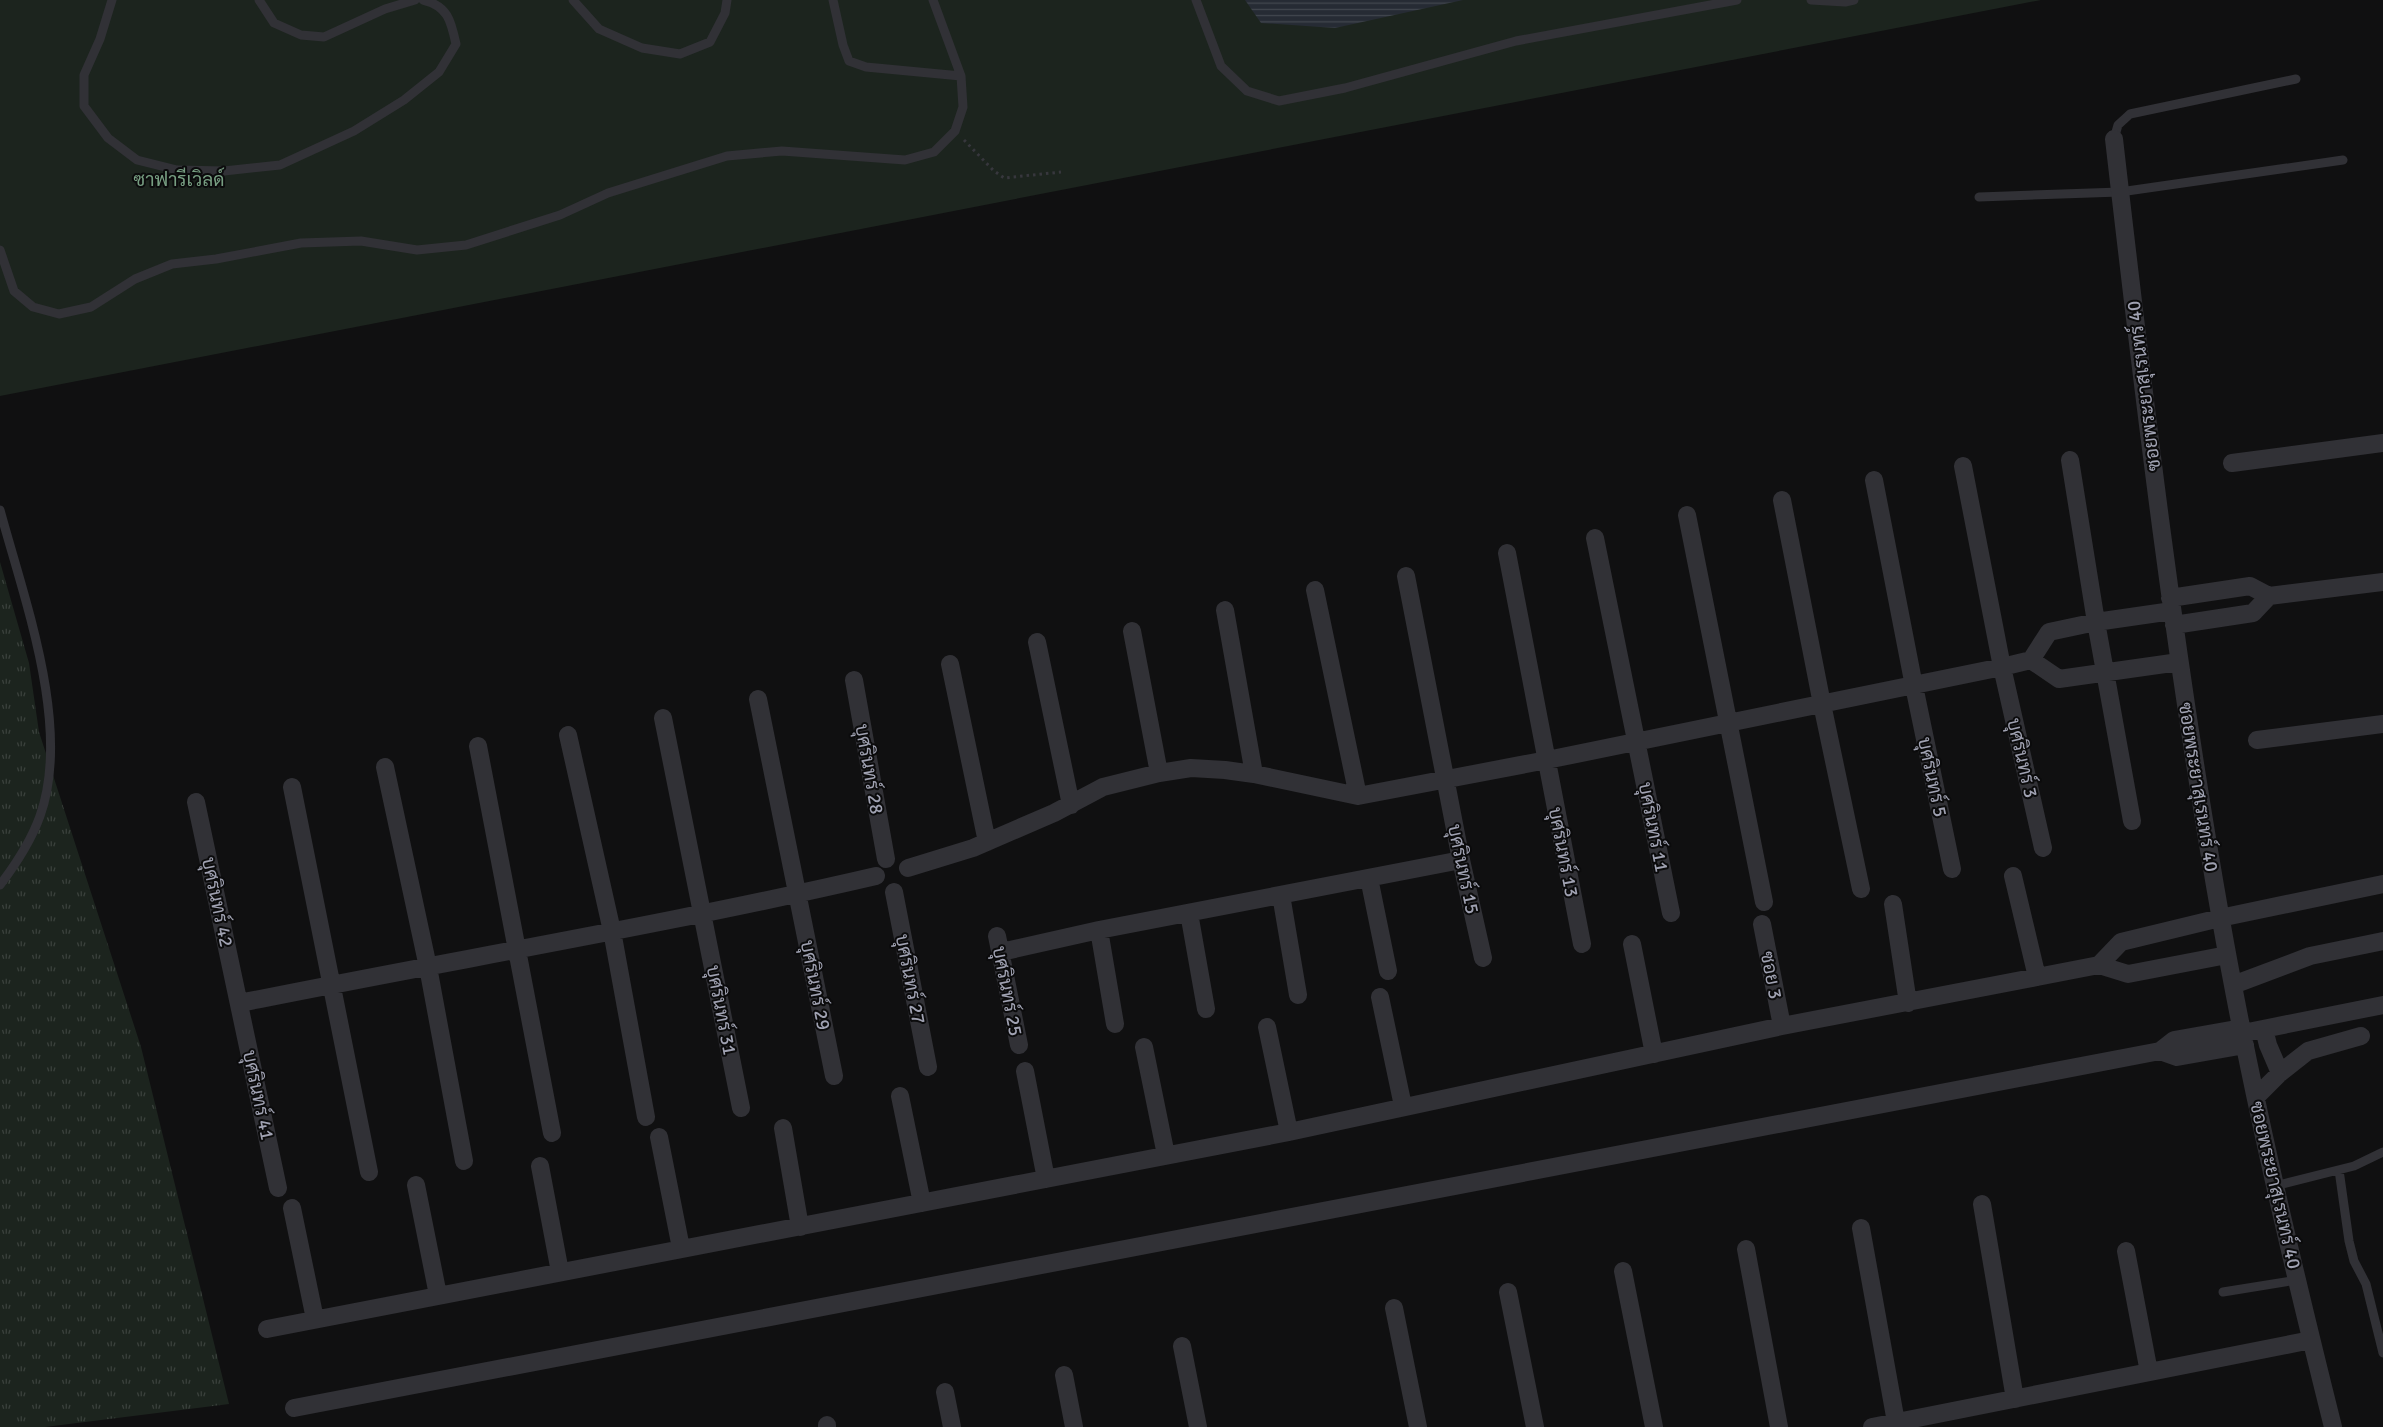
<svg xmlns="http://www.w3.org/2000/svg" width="2383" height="1427" font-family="Signika,Sarabun,sans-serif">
  <defs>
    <pattern id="grass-tufts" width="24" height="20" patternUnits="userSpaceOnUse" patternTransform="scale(1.25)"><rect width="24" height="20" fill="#1c241e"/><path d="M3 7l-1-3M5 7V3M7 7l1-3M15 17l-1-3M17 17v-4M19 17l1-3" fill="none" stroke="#3a413c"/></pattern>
    <pattern id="water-rules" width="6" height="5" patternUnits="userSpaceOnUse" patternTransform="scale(1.25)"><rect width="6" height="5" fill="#262b34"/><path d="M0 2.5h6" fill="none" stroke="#42474f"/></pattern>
  </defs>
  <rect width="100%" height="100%" fill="#101011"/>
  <path fill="url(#grass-tufts)" d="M0 562 29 663 39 732 141 1047 229 1404 45 1427H0Z"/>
  <path fill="#1c241e" d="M0 0H2041L0 396Z"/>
  <path fill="url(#water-rules)" d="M1245 0H1463L1335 28 1261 23Z"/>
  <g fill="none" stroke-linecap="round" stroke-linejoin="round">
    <path stroke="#37373d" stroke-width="3" stroke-dasharray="2.5 4" stroke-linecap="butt" d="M964 140 993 170 1004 178 1061 172"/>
    <path stroke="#313136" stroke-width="9" d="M112 0 100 39 84 75V106L108 138 137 160 177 170 224 171 280 165 354 131 404 100 439 72 456 44C451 21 448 6 423 0
      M259 0 274 23 301 35 324 37 385 9 415 0
      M573 0 599 29 642 48 680 54 710 42 725 13 727 0
      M833 0 843 45 849 61 866 67 961 76
      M1196 0 1221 66 1247 91 1279 101 1345 88 1516 41 1737 0
      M1811 0 1845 2 1854 0
      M2114 139 2118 125 2130 114 2296 79
      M1979 197 2120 192 2343 160
      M0 250 14 291 33 307 59 314 91 307 135 279 172 264 216 259 301 243 361 241 417 250 466 245 560 215 608 193 727 156 782 151 905 160 934 152 955 131 963 107 961 76 933 0
      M0 510C24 599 72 727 40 816 31 841 16 864 0 885
      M2339 1170 2349 1241 2354 1261 2366 1284 2383 1353
      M2275 1186 2354 1166 2383 1152
      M2223 1292 2297 1280"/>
    <path stroke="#313136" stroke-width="18" d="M2114 139C2144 400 2175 661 2221 920 2251 1091 2291 1259 2333 1427
      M2070 460 2096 622 2132 821
      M2232 463 2383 443
      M1963 466 2002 667 2043 848
      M1874 480 1914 686 1952 869
      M1782 500 1822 704 1861 889
      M1687 515 1764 902
      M1595 538 1671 913
      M1507 553 1582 944
      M1406 576 1461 860 1483 958
      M1315 590 1358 796
      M2170 598 2250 586 2269 596 2383 582
      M1225 610 1254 774
      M2174 625 2253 613 2269 596
      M1132 631 1159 773
      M1037 642 1071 805
      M2031 660 2059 679 2179 662
      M950 664 987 842
      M854 680 886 859
      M758 699 834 1076
      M663 718 741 1108
      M568 735 612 931 646 1117
      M2257 740 2383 724
      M478 746 552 1133
      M385 767 428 967 464 1161
      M292 787 369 1172
      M196 802 278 1188
      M908 868 973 848 1054 813 1103 787 1159 773 1191 768 1225 770 1254 774 1358 796 1547 760 2002 667 2031 660 2049 632 2096 622 2172 611
      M2013 876 2037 977
      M1369 878 1388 971
      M894 892 928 1067
      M1281 895 1298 995
      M1893 904 1908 1003
      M1189 913 1206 1009
      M1762 924 1782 1026
      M1099 930 1115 1024
      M997 936 1019 1045
      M1632 944 1654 1054
      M1001 952 1099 930 1461 860
      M2099 965 2121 942 2220 918 2383 884
      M2233 985 2310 956 2383 941
      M1380 997 1403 1106
      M240 1003C452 960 665 925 876 876
      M1267 1027 1289 1132
      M2264 1029 2268 1045 2280 1073
      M2243 1033 2383 1005
      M1144 1047 1166 1155
      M2160 1051 2177 1057 2245 1045
      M1025 1071 1046 1179
      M900 1096 922 1203
      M2256 1097 2280 1073 2308 1051 2361 1036
      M783 1128 800 1227
      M659 1137 681 1248
      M540 1166 560 1272
      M416 1185 438 1295
      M1982 1204 2015 1399
      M292 1208 315 1319
      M1861 1228 1896 1422
      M1746 1249 1779 1427
      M2126 1251 2149 1372
      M1623 1271 1654 1427
      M1508 1292 1535 1427
      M1394 1308 1418 1427
      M267 1329 1289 1132 1782 1026 2037 977 2099 965 2128 974 2227 955
      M1182 1346 1198 1427
      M1064 1375 1074 1427
      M945 1392 952 1427
      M294 1408 2160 1051 2174 1040 2242 1028
      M827 1425V1427
      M1872 1427 2311 1340"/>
  </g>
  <g text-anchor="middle" stroke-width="4" stroke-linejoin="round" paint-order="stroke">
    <g font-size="19" fill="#779e82" stroke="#0b0b0c">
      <text x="179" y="186">ซาฟารีเวิลด์</text>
    </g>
    <g font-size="19" fill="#a0a2b2" stroke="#0b0b0c">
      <text transform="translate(2143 386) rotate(-97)" y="7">ซอยพระยาสุเรนทร์ 40</text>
      <text transform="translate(2023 758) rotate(77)" y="7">บุศรินทร์ 3</text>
      <text transform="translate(870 769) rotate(80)" y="7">บุศรินทร์ 28</text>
      <text transform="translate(1933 777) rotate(78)" y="7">บุศรินทร์ 5</text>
      <text transform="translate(2199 787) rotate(81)" y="7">ซอยพระยาสุเรนทร์ 40</text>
      <text transform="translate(1654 827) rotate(79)" y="7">บุศรินทร์ 11</text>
      <text transform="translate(1564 852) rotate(79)" y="7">บุศรินทร์ 13</text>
      <text transform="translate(1464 869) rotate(78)" y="7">บุศรินทร์ 15</text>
      <text transform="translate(218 902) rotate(78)" y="7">บุศรินทร์ 42</text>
      <text transform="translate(1772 975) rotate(79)" y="7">ซอย 3</text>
      <text transform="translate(911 979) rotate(79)" y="7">บุศรินทร์ 27</text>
      <text transform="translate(816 985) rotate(79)" y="7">บุศรินทร์ 29</text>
      <text transform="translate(1008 991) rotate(79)" y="7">บุศรินทร์ 25</text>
      <text transform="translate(722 1010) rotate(79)" y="7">บุศรินทร์ 31</text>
      <text transform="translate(259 1095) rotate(78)" y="7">บุศรินทร์ 41</text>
      <text transform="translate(2276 1185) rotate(77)" y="7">ซอยพระยาสุเรนทร์ 40</text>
    </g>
  </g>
</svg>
